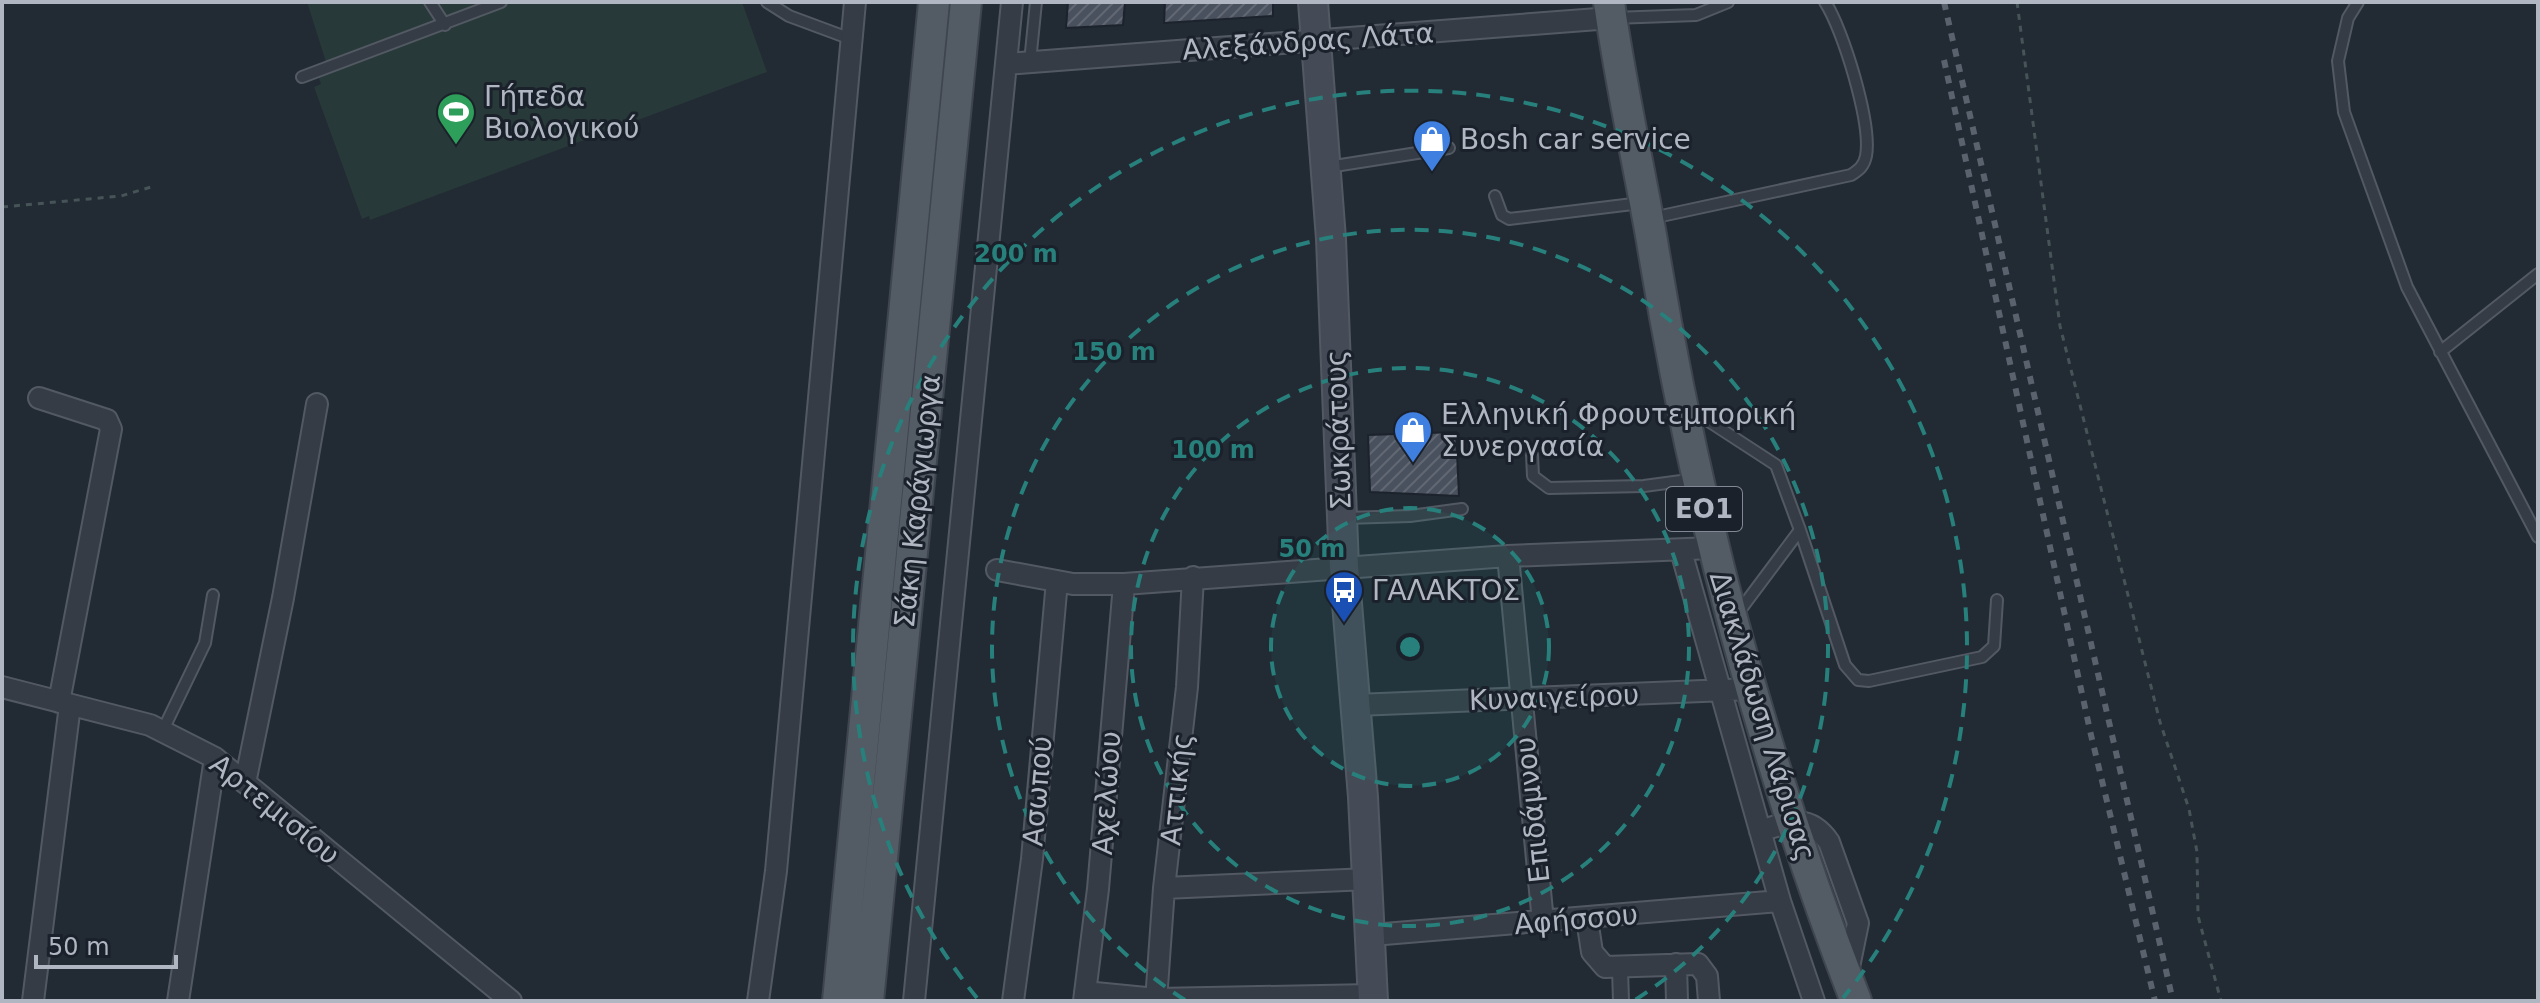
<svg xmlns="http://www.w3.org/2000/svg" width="2540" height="1003" font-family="'DejaVu Sans',sans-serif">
  <defs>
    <pattern id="building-hatch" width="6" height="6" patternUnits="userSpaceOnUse" patternTransform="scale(2)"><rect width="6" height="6" fill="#49515e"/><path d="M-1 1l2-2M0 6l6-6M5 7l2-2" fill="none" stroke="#616873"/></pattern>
  </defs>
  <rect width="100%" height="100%" fill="#222a34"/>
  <path fill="#283939" d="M307 2H742L767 72 370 220 369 216 362 219 314 87 321 84 315 67 326 62Z"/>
  <path fill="url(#building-hatch)" stroke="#1d232c" stroke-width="2" d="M1068 2H1125L1123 25 1066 28Z
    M1165 2H1273V16L1164 23Z
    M1456 432 1459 496 1370 492 1368 435Z"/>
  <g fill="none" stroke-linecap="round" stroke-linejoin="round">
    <g stroke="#535963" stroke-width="14">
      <path id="service" d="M430 2 445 25
        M767 2 789 16 851 39
        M2358 2 2348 18 2338 61 2344 112 2407 287 2538 537
        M1613 18 1696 15 1728 2
        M1030 62 1036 2
        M302 77 501 2
        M1328 167 1449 148
        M1495 196 1502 215 1509 219 1641 203
        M1652 218 1851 175C1859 170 1864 166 1866 156 1872 124 1843 29 1825 2
        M2440 352 2538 274
        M1690 409 1776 465 1800 530 1738 613
        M1532 455 1533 476 1549 488 1644 486 1696 479
        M1345 518 1410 516 1462 509
        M1800 530 1845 665 1858 680 1869 681 1982 657 1994 646 1997 600
        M163 730 205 643 213 595"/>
    </g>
    <g stroke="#535963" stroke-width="18">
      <path id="pedestrian" d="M1620 969 1621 1001"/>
    </g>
    <g stroke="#535963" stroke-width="24">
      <path id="minor" d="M1006 64 1611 18
        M39 398 107 420 111 429 59 702
        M1681 551 1780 901 1814 1001
        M1508 556 1543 922
        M997 570 1073 584H1124L1508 556 1713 548
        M2 687 150 725 215 758 511 1001
        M1356 705 1752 689
        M245 783 283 598 317 404
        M1760 831C1788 822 1809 813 1829 842L1858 923 1848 972
        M1164 888 1369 879
        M1587 919 1592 952 1605 967 1698 964 1707 976 1709 1001
        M1372 935 1780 901
        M1676 964 1677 1001
        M1085 992 1156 999 1372 995
        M33 1001 70 705
        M178 1001 215 758
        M758 1001 776 871 855 2
        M914 1001 1012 2
        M1013 1001 1032 859 1057 581
        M1084 1001 1098 889 1124 584
        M1156 1001 1164 888 1187 687 1193 577"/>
    </g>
    <g stroke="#535963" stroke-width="32">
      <path id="secondary" d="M1313 2 1331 239 1344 567 1363 797 1373 1001"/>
    </g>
    <g stroke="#3f454f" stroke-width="34">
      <path id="primary" d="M1609 2C1620 82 1638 161 1652 241 1694 500 1761 756 1856 1001
        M838 1001 934 2
        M868 1001 966 2"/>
    </g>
    <path stroke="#465457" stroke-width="3" stroke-dasharray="6 6" stroke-linecap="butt" d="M2017 2 2060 326 2160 722 2189 809 2197 852 2198 916 2221 1001
      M2 207 121 196 151 187"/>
    <use href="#service" stroke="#353c45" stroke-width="10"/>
    <use href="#pedestrian" stroke="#353c45" stroke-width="14"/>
    <use href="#minor" stroke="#353c45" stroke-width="20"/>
    <use href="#secondary" stroke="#444b57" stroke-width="28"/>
    <use href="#primary" stroke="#535b65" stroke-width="30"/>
    <path stroke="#5a626e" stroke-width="6" stroke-dasharray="8 8" stroke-linecap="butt" d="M1944 2 2173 1001
      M1944 60 2091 735 2155 1001"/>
  </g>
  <circle cx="1410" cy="647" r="139" fill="#27807b" fill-opacity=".12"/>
  <g fill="none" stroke="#27807b" stroke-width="4" stroke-dasharray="14 10">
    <circle cx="1410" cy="647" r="139"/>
    <circle cx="1410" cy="647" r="279"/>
    <path d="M1185 1000A418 418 0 1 1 1635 1000"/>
    <path d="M977 998A557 557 0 1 1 1843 998"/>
  </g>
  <defs>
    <g id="stadium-pin" transform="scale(2)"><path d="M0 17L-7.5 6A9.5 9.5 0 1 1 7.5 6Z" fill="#2e9e5b" stroke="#1b212a"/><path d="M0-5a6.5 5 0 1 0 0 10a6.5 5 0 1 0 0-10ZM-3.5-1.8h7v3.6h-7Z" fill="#fff"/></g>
    <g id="shop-pin" transform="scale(2)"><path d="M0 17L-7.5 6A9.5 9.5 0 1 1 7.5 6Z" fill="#3f7fe0" stroke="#1b212a"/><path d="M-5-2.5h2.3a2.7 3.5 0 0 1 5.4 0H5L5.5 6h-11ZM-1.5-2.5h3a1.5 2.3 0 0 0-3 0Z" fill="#fff"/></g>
    <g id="bus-pin" transform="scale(2)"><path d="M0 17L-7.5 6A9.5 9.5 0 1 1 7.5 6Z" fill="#1a4fb4" stroke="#1b212a"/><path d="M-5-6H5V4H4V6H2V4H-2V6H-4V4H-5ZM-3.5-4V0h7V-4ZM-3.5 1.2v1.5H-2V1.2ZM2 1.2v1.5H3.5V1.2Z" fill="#fff"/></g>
  </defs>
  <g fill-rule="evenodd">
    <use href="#stadium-pin" x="456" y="112"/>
    <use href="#shop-pin" x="1432" y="139"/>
    <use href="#shop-pin" x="1413" y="430"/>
    <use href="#bus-pin" x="1344" y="590"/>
  </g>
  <g text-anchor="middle" stroke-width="6" stroke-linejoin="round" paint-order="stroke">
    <rect fill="#1b212a" stroke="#838994" stroke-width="2" x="1666" y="487" width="76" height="44" rx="6"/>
    <g font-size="26" font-weight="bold" fill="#b0b6c2">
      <text x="1704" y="518">ΕΟ1</text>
    </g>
    <g font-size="28" fill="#b0b6c2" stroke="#1b212a">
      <text transform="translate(1308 41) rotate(-4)" y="10">Αλεξάνδρας Λάτα</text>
      <text transform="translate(1338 430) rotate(-92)" y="10">Σωκράτους</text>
      <text transform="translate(917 501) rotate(-84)" y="10">Σάκη Καράγιωργα</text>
      <text transform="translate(1554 697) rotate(-2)" y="10">Κυναιγείρου</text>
      <text transform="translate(1763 716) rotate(73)" y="10">Διακλάδωση Λάρισας</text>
      <text transform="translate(1176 789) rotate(-84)" y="10">Αττικής</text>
      <text transform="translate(1037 791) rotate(-85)" y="10">Ασωπού</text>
      <text transform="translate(1106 793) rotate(-86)" y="10">Αχελώου</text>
      <text transform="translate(275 809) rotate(39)" y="10">Αρτεμισίου</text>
      <text transform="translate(1532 810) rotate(-96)" y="10">Επιδάμνου</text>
      <text transform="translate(1576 919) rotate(-5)" y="10">Αφήσσου</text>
    </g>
    <g font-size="28" fill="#b0b6c2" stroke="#1b212a" text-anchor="start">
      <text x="484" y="106">Γήπεδα<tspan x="484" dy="32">Βιολογικού</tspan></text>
      <text x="1460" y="149">Bosh car service</text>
      <text x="1441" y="424">Ελληνική Φρουτεμπορική<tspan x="1441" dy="32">Συνεργασία</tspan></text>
      <text x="1372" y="600">ΓΑΛΑΚΤΟΣ</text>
    </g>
  </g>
  <circle cx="1410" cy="647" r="12" fill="#27807b" stroke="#1b212a" stroke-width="4"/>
  <g font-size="24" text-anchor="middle" font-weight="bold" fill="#27807b" stroke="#1b212a" stroke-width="6" stroke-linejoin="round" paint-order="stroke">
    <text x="1016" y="262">200 m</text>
    <text x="1114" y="360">150 m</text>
    <text x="1213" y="458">100 m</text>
    <text x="1312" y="557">50 m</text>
  </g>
  <rect width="2540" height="1003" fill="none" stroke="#b0b6c2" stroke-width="8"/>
  <path d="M36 955v12h140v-12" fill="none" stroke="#b0b6c2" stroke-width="4"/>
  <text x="48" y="955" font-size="24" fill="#b0b6c2" stroke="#1b212a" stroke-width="6" paint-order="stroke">50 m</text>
</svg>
